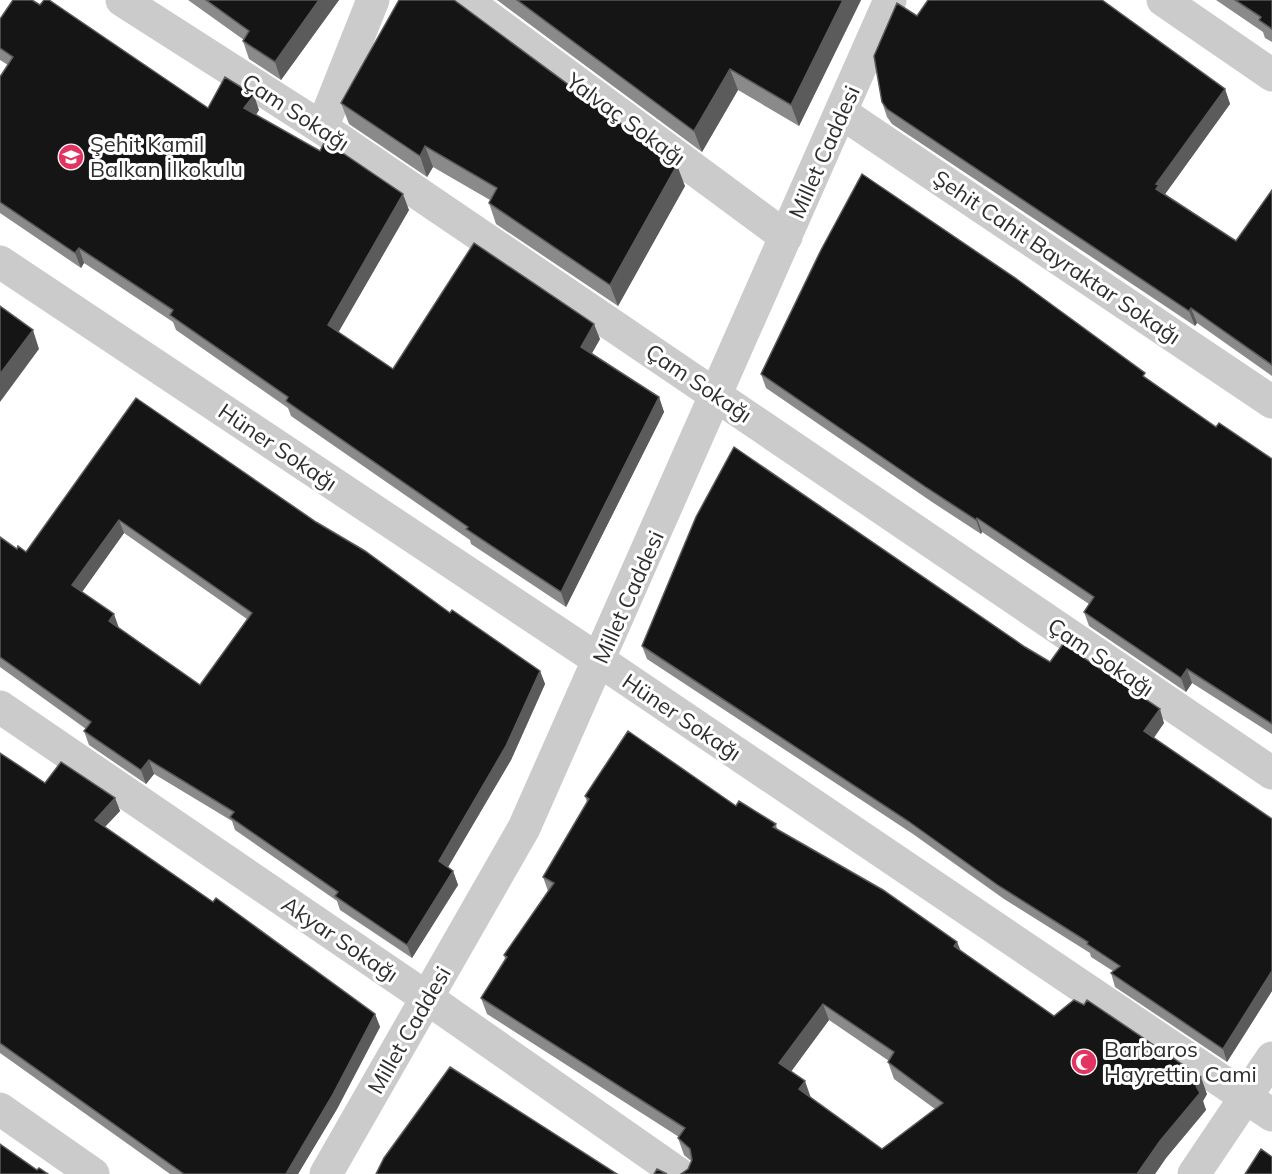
<svg xmlns="http://www.w3.org/2000/svg" width="1272" height="1174" font-family="Mulish,sans-serif">
  <rect width="100%" height="100%" fill="#fff"/>
  <g fill="none" stroke-linecap="round" stroke-linejoin="round">
    <path stroke="#cbcbcb" stroke-width="33" d="M122 0 322 128 1272 773
      M465 0 786 237
      M1163 0 1272 75
      M842 113 1272 402
      M322 128 373 0
      M0 262 600 661 1272 1115
      M0 707 427 998 679 1174
      M0 1109 93 1174
      M326 1174 524 828 890 0
      M1194 1174 1272 1058"/>
  </g>
  <path fill="#8a8a8a" fill-rule="evenodd" d="M188 0H339L281 80 249 59 243 41 244 40Z
    M497 0H861L799 126 738 90 702 152Z
    M1216 0H1272V42L1265 38 1263 32Z
    M917 16 1225 89 1230 104 1165 194 1236 241 1272 190V376L1197 323 1195 326 892 124 887 117 882 102Z
    M0 19 208 108 259 110 256 115 409 210 338 332 393 369 600 339 592 353 659 397 664 412 566 607 471 544 470 540 291 416 288 408 176 330 173 322 84 263 81 268 0 213V77L8 65 0 60Z
    M341 103 685 186 618 306 496 224 489 203 490 200 433 167 427 177 349 124Z
    M761 374 1147 379 1216 427 1272 459V734L1192 683 1186 692 1089 626 1084 612 1089 604 982 532 981 534 932 502 766 388Z
    M136 398 316 522 450 613 540 671 545 684 511 760 448 867 453 871 458 885 412 958 340 910 337 901 235 830 232 821 154 774 146 784 89 745 84 731 86 729 0 667V537L17 549 26 552ZM124 533 247 619 200 685 119 628 82 592Z
    M642 646 1025 647 1050 662 1164 723 1154 738 1272 819V991L1227 1062 1115 987 1111 973 1113 971 1091 957 1090 953 1004 899 913 834 647 659Z
    M0 753 45 783 115 798 120 811 105 827 375 1014 380 1027 337 1109 298 1174H170L0 1053Z
    M585 796 736 806 776 824 777 829 957 942 961 951 1054 1016 1207 1094 1203 1101 1206 1110 1166 1158 1155 1174H681L688 1169 691 1161 684 1155 678 1138 679 1137 487 1014 481 998 505 959 504 955 548 891 543 877 587 802ZM829 1020 889 1061 888 1062 894 1079 935 1109 882 1149 811 1098 791 1071Z"/>
  <path fill="#5b5b5b" d="M319 0H339L281 80 275 62Z
    M843 0H861L799 126 791 105Z
    M730 69 738 90 702 152 694 131Z
    M1225 89 1230 104 1163 197 1156 189V184Z
    M254 95 259 110 250 123 244 108Z
    M425 146 433 167 427 177 420 156Z
    M677 165 685 186 618 306 610 285Z
    M403 194 409 210 334 340 328 325Z
    M79 248 84 263 81 268 75 253Z
    M1191 308 1197 323 1195 326 1189 311Z
    M594 324 600 339 587 362 581 347Z
    M33 330 39 349 0 402V374Z
    M659 397 664 412 566 607 561 592Z
    M977 518 982 532 981 534 976 520Z
    M119 520 124 533 77 599 72 585Z
    M114 614 119 628 109 621Z
    M1187 669 1192 683 1186 692 1181 678Z
    M540 671 545 684 511 760 444 874 439 861Z
    M1160 709 1164 723 1149 744 1144 731Z
    M149 760 154 774 146 784 141 770Z
    M115 798 120 811 99 833 95 820Z
    M453 871 458 885 412 958 407 945Z
    M957 942 963 958 954 946Z
    M1272 971V991L1227 1062 1223 1049Z
    M823 1004 829 1020 785 1080 779 1063Z
    M375 1014 380 1027 337 1109 298 1174H286Z
    M1201 1077 1207 1094 1203 1101 1206 1110 1166 1158 1155 1174H1137Z
    M805 1081 811 1098 805 1106 799 1089Z"/>
  <path fill="#151515" stroke="#5b5b5b" stroke-width="1.5" fill-rule="evenodd" d="M13 0H32L40 5 44 0H49L208 108 225 77 254 95 244 108 320 151 325 141 403 194 328 325 393 369 474 243 594 324 581 347 659 397 561 592 466 529 468 527 286 401 288 397 170 315 173 310 79 248 75 253 0 202V77L13 57 0 48V19Z
    M206 0H319L275 62 243 41 249 31Z
    M399 0H454L677 165 610 285 489 203 497 188 425 146 420 156 341 103Z
    M517 0H843L791 105 730 69 694 131Z
    M928 0H1102L1225 89 1156 184 1159 185 1156 189 1236 241 1272 190V365L1191 308 1189 311 887 109 882 102 874 56 897 3 917 16Z
    M1235 0H1272V29L1259 20 1261 17Z
    M862 174 1018 280 1145 373 1143 376 1216 427 1219 423 1272 459V724L1187 669 1181 678 1084 612 1094 597 977 518 976 520 927 488 761 374 821 250Z
    M0 306 33 330 0 374Z
    M136 398 316 522 365 551 450 613 452 610 540 671 506 746 439 861 453 871 407 945 335 896 338 892 230 817 234 812 149 760 141 770 84 731 91 722 0 657V537L17 549 18 546 26 552ZM119 520 252 613 200 685 109 621 114 614 72 585Z
    M734 447 1025 647 1050 662 1063 644 1160 709 1144 731 1272 819V971L1223 1049 1111 973 1120 966 1087 944 1088 942 999 886 908 821 642 646 696 517Z
    M628 731 736 806 739 801 776 824 773 827 883 890 957 942 954 946 1054 1016 1074 1000 1084 1005 1087 1000 1201 1077 1196 1086 1200 1093 1160 1141 1137 1174H681L688 1169 692 1160 690 1149 678 1138 685 1128 481 998 507 957 504 955 554 883 543 877 589 799 585 796ZM823 1004 894 1052 888 1062 943 1103 882 1149 799 1089 805 1081 779 1063Z
    M0 753 45 783 61 762 115 798 95 820 213 902 216 898 375 1014 332 1096 286 1174H184L0 1043Z
    M450 1067 617 1174H376L384 1158Z
    M0 1144 37 1170 39 1168 48 1174H0Z
    M1261 1149 1272 1157V1174H1245Z
    M657 1169 667 1174H654Z"/>
  <defs>
    <g id="school-disc" transform="scale(1.35)"><circle r="9.5" fill="#e23462" stroke="#fff"/><path d="M0-5L7-2L0 1L-7-2ZM-4 1L0 2.5L4 1V4Q0 6-4 4Z" fill="#fff"/></g>
    <g id="mosque-disc" transform="scale(1.35)"><circle r="9.5" fill="#e23462" stroke="#fff"/><path d="M3.5-4.9A6 6 0 1 0 3.5 4.9A5 5 0 1 1 3.5-4.9Z" fill="#fff"/></g>
  </defs>
  <g fill-rule="evenodd">
    <use href="#school-disc" x="71" y="157"/>
    <use href="#mosque-disc" x="1084" y="1062"/>
  </g>
  <g text-anchor="middle" stroke-width="6" stroke-linejoin="round" paint-order="stroke">
    <g font-size="22" fill="#2e2e2e" stroke="#fff">
      <text transform="translate(296 112) rotate(33)" y="8">Çam Sokağı</text>
      <text transform="translate(626 119) rotate(36)" y="8">Yalvaç Sokağı</text>
      <text transform="translate(824 152) rotate(-66)" y="8">Millet Caddesi</text>
      <text transform="translate(1057 257) rotate(34)" y="8">Şehit Cahit Bayraktar Sokağı</text>
      <text transform="translate(699 383) rotate(34)" y="8">Çam Sokağı</text>
      <text transform="translate(278 447) rotate(34)" y="8">Hüner Sokağı</text>
      <text transform="translate(628 597) rotate(-66)" y="8">Millet Caddesi</text>
      <text transform="translate(1101 657) rotate(34)" y="8">Çam Sokağı</text>
      <text transform="translate(682 717) rotate(34)" y="8">Hüner Sokağı</text>
      <text transform="translate(340 939) rotate(34)" y="8">Akyar Sokağı</text>
      <text transform="translate(409 1030) rotate(-60)" y="8">Millet Caddesi</text>
    </g>
    <g font-size="22" fill="#2e2e2e" stroke="#fff" text-anchor="start">
      <text x="90" y="152">Şehit Kamil<tspan x="90" dy="25">Balkan İlkokulu</tspan></text>
      <text x="1104" y="1057">Barbaros<tspan x="1104" dy="25">Hayrettin Cami</tspan></text>
    </g>
  </g>
</svg>
